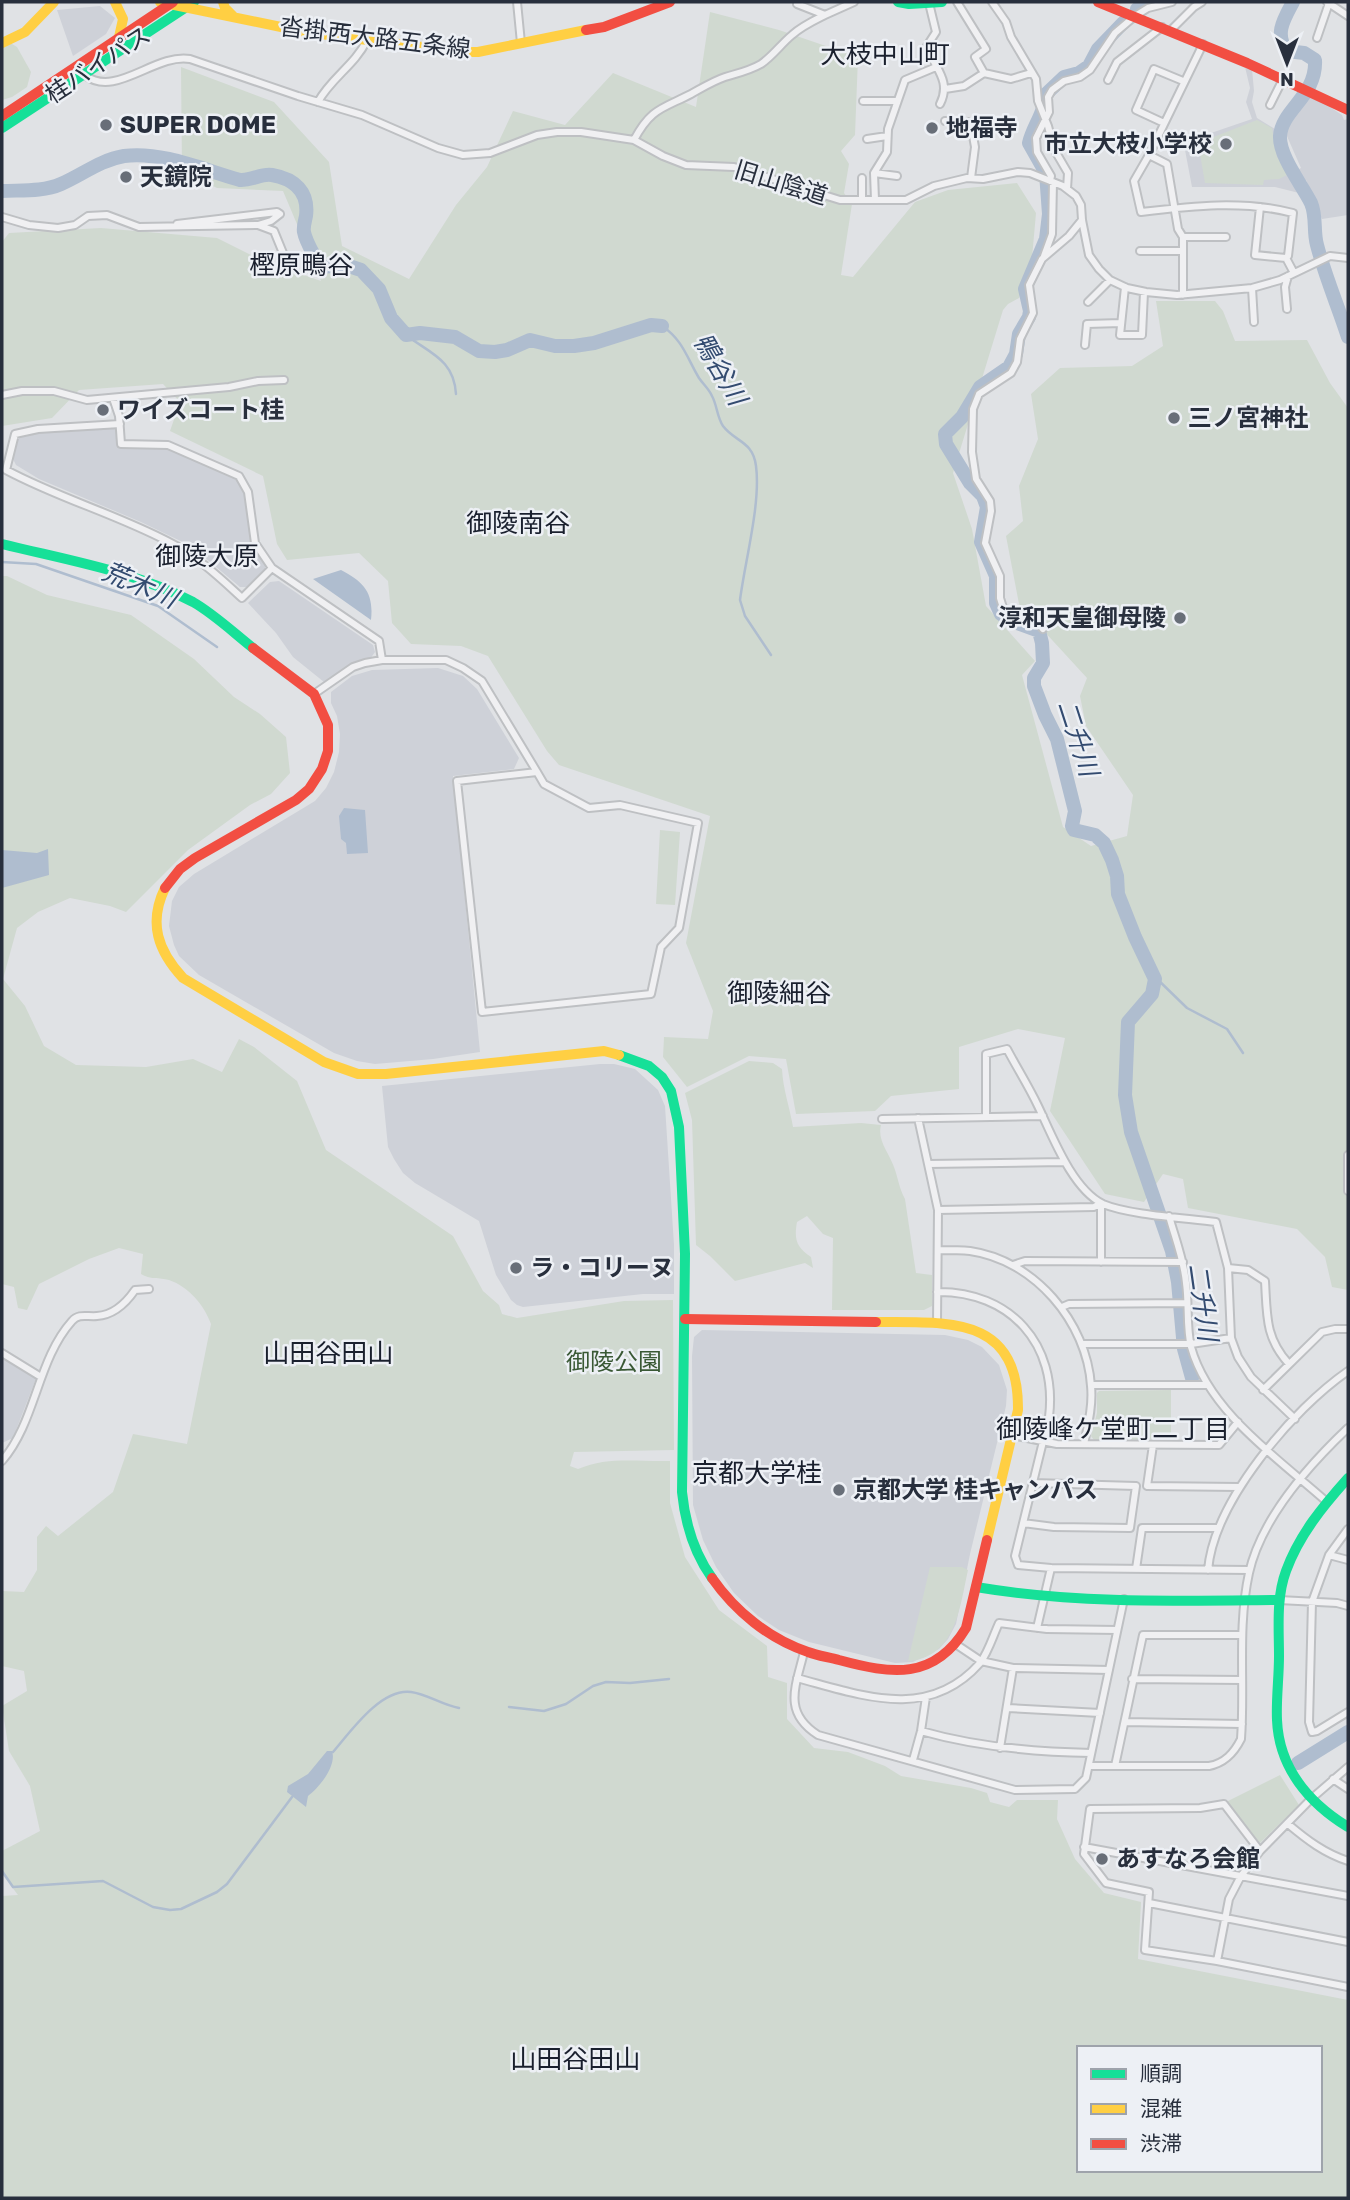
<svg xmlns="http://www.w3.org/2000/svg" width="1350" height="2200" font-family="Rubik,'Noto Sans JP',sans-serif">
  <rect width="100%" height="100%" fill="#e0e2e5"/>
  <path fill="#ced1d8" d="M100 6 115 18 106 34 73 56 57 10Z
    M1245 67 1252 69 1254 91 1252 102 1257 118 1275 129 1274 143 1278 156 1290 174 1301 168 1286 134 1289 118 1310 97 1321 101 1342 115 1344 120 1348 119V215L1322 219 1306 180 1296 185 1299 193 1275 187H1192L1185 150 1173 146 1252 119 1246 102 1250 88Z
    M113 428 118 432 119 447 171 449 238 479 245 490 251 542 266 564 265 571 249 587H240L191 546 141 522 39 479 16 465 13 459 17 440 22 436 41 432Z
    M279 581 373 645 375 652 370 659 349 665 324 682 293 657 276 633 248 603 270 582Z
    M438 668 463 676 477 689 519 758 514 769 453 776 480 1052 433 1059 375 1064 357 1061 334 1053 199 975 179 956 174 945 169 926 172 901 179 887 194 874 315 801 326 788 334 772 339 752 340 734 337 716 331 703V692L352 676 372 670Z
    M600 1064H614L635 1069 658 1090 665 1106 674 1245V1294H643L523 1307 517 1305 511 1300 496 1275 479 1221 415 1183 403 1173 394 1159 388 1147 382 1086Z
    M702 1330 945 1335 968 1340 982 1347 999 1365 1007 1390 1006 1406 970 1554 956 1624 948 1639 939 1649 913 1662 895 1663 809 1642 779 1630 758 1616 734 1593 716 1567 703 1540 693 1505 692 1356 694 1337Z
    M2 1356 37 1376 13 1438 2 1443Z"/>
  <path fill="#d0d9d0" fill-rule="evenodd" d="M710 12 779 30 858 57 855 135 841 151 849 164 844 193 852 204 841 275 853 277 915 202 948 190 1017 183 1036 213 1032 258 1019 298 1008 304 1003 310 953 473 972 529 986 606 1035 661 1022 675 1063 827 1091 846 1127 836 1133 795 1086 726 1080 696 1087 678 1019 604 1006 536 1023 521 1019 486 1038 439 1031 394 1060 368 1132 366 1163 346 1156 301H1215L1223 311 1235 341 1307 340 1330 383 1348 408V1290L1332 1287 1325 1257 1297 1229 1188 1208 1183 1179 1163 1174 1144 1202 1105 1194 1050 1111 1065 1038 1018 1029 959 1047V1089L891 1096 875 1111 796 1114 786 1059 749 1056 687 1087 663 1057 664 1037 708 1039 713 1011 686 943 710 816 559 765 547 751 488 656 461 646 411 644 392 623 388 581 359 553 287 560 277 544 263 476 170 431 180 402 163 384 79 390 52 418 2 426V242L9 233 101 228 217 238 263 261 321 281 283 191 217 188 182 171 181 67 274 102 329 162 342 246 409 279 456 205 487 167 513 111 565 125 613 73 696 107Z
    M2 38 17 47 31 72 27 87 12 97 2 100Z
    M1257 120 1272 128 1277 157 1289 174 1279 179 1264 180 1263 185 1205 183 1198 143Z
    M2 576H7L47 595 131 615 194 659 234 697 260 714 286 737 290 773 271 794 250 805 188 850 126 912 110 906 70 898 38 912 17 928 3 979 25 1006 44 1046 76 1065 146 1067 193 1059 222 1072 239 1039 254 1047 297 1081 326 1150 453 1236 483 1291 499 1305 502 1314 517 1318 624 1301 673 1300 674 1450 574 1452 570 1466 578 1469C608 1456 638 1462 670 1461V1503L685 1557 719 1610 767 1646 768 1677 787 1683V1719L814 1748 848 1752 885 1766 901 1776 971 1788 987 1793 990 1802 1009 1807 1017 1800H1058L1057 1819 1075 1859 1104 1893 1141 1902 1138 1959 1348 2000V2198H2V1896L18 1895 2 1874V1851L40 1831 30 1786 9 1751 2 1706 27 1691 24 1671 2 1666V1591L24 1592 37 1570V1537L46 1526 58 1536 113 1492 133 1434 187 1444 211 1324C204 1305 189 1287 169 1280 159 1277 150 1280 141 1274L143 1254 119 1248 89 1259 39 1284 27 1310 18 1308 14 1287 2 1284ZM1079 2048H1320V2170H1079Z
    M660 830 680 832 675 905 656 904Z
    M749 1061 773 1063 782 1069C783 1090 790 1108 793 1127L861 1123 881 1125C877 1141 889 1152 894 1167 898 1178 899 1188 905 1199L916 1273 932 1275V1306L924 1310H832L833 1238 823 1234 807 1216 797 1222C794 1239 796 1247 811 1257L813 1268 805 1263 735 1281 710 1256 696 1245 692 1120 685 1093Z
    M1171 1390V1439L1094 1440 1091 1436 1097 1413V1393L1099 1391Z
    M930 1567H962L968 1570C960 1606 956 1658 908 1661Z
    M1280 1775 1299 1805 1260 1843 1226 1802Z"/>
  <path fill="#afbdcf" d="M341 570C364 582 374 593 371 620L313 579Z
    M344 808 365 810 368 853 347 854 346 843 341 839 339 816Z
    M48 849 49 875 2 888V850L37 853Z
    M327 1751H332C337 1765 320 1787 308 1796L306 1807 287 1792 288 1786 308 1774Z"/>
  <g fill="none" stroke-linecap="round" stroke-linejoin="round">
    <path stroke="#afbdcf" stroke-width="2.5" d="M662 326C683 340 687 358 699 378 703 384 709 389 712 396 717 405 717 417 723 426 735 442 753 441 756 466 761 503 745 561 740 600L745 616 771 655
      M406 335C429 353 454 359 456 394
      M2 562 36 564 158 606 217 647
      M1154 976 1187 1008 1227 1029 1243 1053
      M2 1455 6 1450
      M509 1707 544 1711 566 1704 593 1686 606 1682 630 1683 669 1679
      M333 1752C351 1731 381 1688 411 1692 427 1694 442 1705 459 1708
      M2 1871 13 1887 103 1881 153 1907 170 1910 181 1909 217 1892 227 1884 292 1797"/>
    <path stroke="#afbdcf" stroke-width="14" d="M1293 2C1284 19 1274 34 1287 51L1304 53 1315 60C1317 96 1282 109 1280 136 1279 156 1302 185 1311 203 1317 217 1313 231 1317 245 1325 276 1338 306 1348 337
      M1137 9 1147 4 1160 2
      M1123 23 1098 49 1089 66 1079 73 1064 77 1045 95C1045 113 1033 126 1029 143L1046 173 1049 214 1046 239 1025 289 1030 311 1029 317 1019 334 1016 354 1009 367 980 387 962 417 945 434 946 444 970 483 983 496 987 507 981 542 996 576V603L1001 614 1009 620 1039 631 1042 643 1043 663 1034 678V686L1045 715 1057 739 1075 811 1072 826 1074 830 1095 835 1104 843 1112 860 1117 876 1118 894 1135 937 1155 979 1152 994 1128 1022 1125 1095 1131 1132 1172 1251 1178 1282 1184 1349 1192 1378
      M2 191C21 190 43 192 61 184 82 175 100 160 124 156 162 151 204 170 240 180 252 181 261 173 272 175 295 179 309 192 306 216 305 221 303 227 304 232 306 243 315 256 320 267L346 265 361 270 379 289 391 318 406 335 420 333 455 337 479 351 495 352 507 350 530 340 555 346H574L594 343 651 325 662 326
      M1298 1763 1348 1732"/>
    <g stroke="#bec0c3" stroke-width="10">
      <path id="street" d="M517 2 521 43
        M957 2 986 49 975 57 984 73
        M992 2 1006 22 1011 37 1036 79 1038 101 1048 126 1054 149 1068 173 1067 189
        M1327 2 1348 16
        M929 3 936 32 927 46C934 68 952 80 940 104
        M797 4 825 15 854 2
        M1170 31 1194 7 1202 2
        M1317 38 1329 3
        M1203 44 1149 155 1134 181 1141 212C1192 206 1243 200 1293 213L1288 256 1286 258 1294 273
        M85 75C115 99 155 53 190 59L298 96 362 115 438 148 463 155 490 153 537 135 557 132H581L634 140 663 156 686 165 734 167 840 200H906L934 186 967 178 983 179 1018 172 1030 173 1063 186 1076 196 1081 205 1082 220 1089 255 1099 269 1110 280 1127 288 1146 292 1177 295 1252 288 1280 280 1330 256 1348 258
        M1108 80 1117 62 1162 27
        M945 89 964 86 984 73 1011 79 1031 73
        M863 101H897
        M318 102C331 78 355 65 367 40
        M1270 105 1283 79
        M945 121 968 122 971 125 975 147 971 178
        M1164 123 1136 110 1154 69 1183 81
        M867 139 887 136
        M634 140C651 108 662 109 691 94 702 88 713 81 725 77 738 73 749 71 761 64 773 56 781 44 792 35 802 26 813 21 825 15
        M1149 155 1167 164 1178 229 1183 237V295
        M874 173 897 176
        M1050 181 1051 176 1037 152 1036 138 1049 112 1048 97 1052 90 1064 81 1080 77 1090 70 1115 33 1135 16 1148 8 1172 2
        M862 200V178
        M875 200 874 173 887 152 888 129 905 80 936 67
        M1260 207 1255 255 1286 258
        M2 217 29 225 58 228 75 225 88 216 107 215 139 227 258 225 274 231 283 253
        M177 224 277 212 280 214 271 221 258 225
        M1183 237H1226
        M1140 251H1183
        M1044 256 1052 234 1053 182
        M1125 287 1120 335H1142L1144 292
        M1252 288 1254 322
        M1088 302 1110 280
        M1287 309 1285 287 1288 276
        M1085 345 1087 324 1121 323
        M2 395 22 391H54L87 400 229 387 258 381 284 380
        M113 398 119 416 121 444 168 445 239 476 248 492 255 543 272 568 379 641 382 660
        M120 424 38 429 15 434 6 470C58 498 116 514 169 542 197 556 219 577 242 598L272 568
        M1043 629 1037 622 1010 616 1004 611 1000 598V576L985 543 991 511 990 501 976 479 972 452 973 409 979 394 1011 373 1017 362 1020 339 1033 313 1029 285 1042 259 1069 236 1082 220
        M314 694 353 667 365 663 382 660H446L463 668 482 681 537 772 544 784 589 808 620 805 698 823 679 928 661 947 651 994 482 1012 457 781 537 772
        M986 1117V1054L1007 1049C1017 1068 1029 1087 1038 1106 1052 1135 1072 1189 1103 1204 1129 1215 1186 1218 1216 1222L1228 1268 1231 1338 1238 1357 1251 1377 1295 1419
        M918 1118 938 1210 937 1323
        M882 1119 1043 1116
        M1348 1155V1191
        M928 1164 1064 1162
        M938 1210 1094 1207 1101 1203V1262
        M1169 1216C1175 1238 1184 1260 1186 1283 1189 1304 1186 1327 1191 1347 1209 1412 1279 1459 1327 1502
        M938 1250C948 1250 960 1250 970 1251 1034 1260 1087 1322 1091 1386 1093 1405 1088 1425 1084 1444
        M1013 1265 1025 1261 1183 1262
        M1228 1268 1248 1270 1265 1281C1267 1315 1265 1338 1289 1364
        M937 1292C1010 1291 1058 1344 1049 1417L1015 1556 1018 1565 1051 1568 1249 1570
        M1062 1307 1069 1304 1187 1303
        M1082 1344H1191L1231 1338
        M2 1353 41 1377
        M1091 1385H1207
        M1263 1390 1322 1332 1335 1329H1348
        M1012 1435 1057 1444 1219 1445 1238 1422
        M1153 1445 1147 1486 1239 1487
        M2 1461C36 1422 37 1360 72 1321 79 1313 87 1317 97 1316 114 1315 126 1303 135 1290L149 1289
        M1023 1523 1054 1527 1130 1528 1136 1486 1033 1483
        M1348 1529 1329 1555 1312 1602 1309 1722 1312 1732 1317 1731 1348 1712
        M1329 1555 1348 1560
        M1136 1569 1142 1528H1218
        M1208 1570C1214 1501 1293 1409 1348 1371
        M1279 1600 1337 1603 1348 1606
        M1037 1628 1051 1568
        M957 1645 981 1661 1013 1668 1109 1670
        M804 1652C796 1686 782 1712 818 1735L1015 1790 1075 1789 1086 1778 1124 1599
        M797 1678C861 1695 928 1722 980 1663 988 1653 993 1636 999 1623L1047 1629 1117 1630
        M1132 1679 1242 1680
        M1007 1708 1100 1713
        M1125 1722 1242 1724
        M921 1731C977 1747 1033 1752 1091 1753
        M1000 1748 1013 1668
        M913 1760 921 1731 926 1697
        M1089 1766H1209C1225 1763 1234 1753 1241 1739 1245 1684 1237 1628 1249 1573 1261 1519 1309 1465 1348 1428
        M1115 1766 1143 1635H1242
        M1333 1779 1348 1789
        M1288 1824C1307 1840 1324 1853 1348 1861
        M1084 1847 1348 1896
        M1260 1851 1224 1804 1200 1808 1090 1809 1084 1854 1106 1883 1149 1892 1145 1950 1217 1961 1348 1987
        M1149 1903 1348 1942
        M1217 1961 1229 1899 1241 1876 1260 1851 1311 1799 1348 1767"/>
    </g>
    <use href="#street" stroke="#f0f0f2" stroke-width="6"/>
    <path stroke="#16e098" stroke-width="10" d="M898 2 909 4 942 2
      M2 128 194 2
      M2 544C66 560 134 571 193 602 214 614 234 633 253 648
      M619 1055 649 1066 662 1077 671 1091 679 1127 685 1254 682 1492C685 1522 694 1553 712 1578
      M1348 1478C1323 1506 1299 1535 1286 1571 1276 1598 1279 1628 1279 1656 1279 1678 1276 1699 1277 1720 1279 1768 1309 1803 1348 1827
      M976 1587C1077 1604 1177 1601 1279 1600"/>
    <path stroke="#ffcf43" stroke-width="10" d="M115 2 123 19 119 37
      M160 2 305 32 461 52H478L586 30
      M223 2 225 8 233 16
      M2 43 25 32 54 2
      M165 888C148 923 158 951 183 978L324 1062 358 1074H386L604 1051 619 1055
      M876 1322C947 1323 1019 1314 1018 1410L987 1540"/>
    <path stroke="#f24e42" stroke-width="10" d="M1098 2 1247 63 1348 110
      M586 30 604 27 670 2
      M2 116 173 2
      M165 888 180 869 195 858 296 800 309 789 322 769 328 751V725L314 694 253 648
      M685 1319 876 1322
      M712 1578C735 1611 769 1639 808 1652 818 1656 829 1657 839 1660 891 1674 934 1681 966 1628L987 1540"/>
  </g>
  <g fill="#686e78" stroke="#edf0f5" stroke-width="2.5">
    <circle cx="106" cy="125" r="7"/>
    <circle cx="932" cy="128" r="7"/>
    <circle cx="1226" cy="144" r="7"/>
    <circle cx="126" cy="177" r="7"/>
    <circle cx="103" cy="410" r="7"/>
    <circle cx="1174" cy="418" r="7"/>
    <circle cx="1180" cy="618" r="7"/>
    <circle cx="516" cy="1268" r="7"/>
    <circle cx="839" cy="1490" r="7"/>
    <circle cx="1102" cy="1859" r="7"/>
  </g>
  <g text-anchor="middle" stroke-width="5" stroke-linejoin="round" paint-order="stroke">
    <g font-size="24" fill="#282f3d" stroke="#edf0f5">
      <text transform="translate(375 38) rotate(7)" y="8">沓掛西大路五条線</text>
      <text transform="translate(98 65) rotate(-33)" y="8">桂バイパス</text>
      <text transform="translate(781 183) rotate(17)" y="8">旧山陰道</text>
    </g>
    <g font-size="24" font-weight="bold" fill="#282f3d" stroke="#edf0f5" text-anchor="start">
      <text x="120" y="133">SUPER DOME</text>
      <text x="946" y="136">地福寺</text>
      <text x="1212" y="152" text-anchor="end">市立大枝小学校</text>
      <text x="140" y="185">天鏡院</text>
      <text x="117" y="418">ワイズコート桂</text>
      <text x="1188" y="426">三ノ宮神社</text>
      <text x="1166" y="626" text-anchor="end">淳和天皇御母陵</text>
      <text x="530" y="1276">ラ・コリーヌ</text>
      <text x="853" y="1498">京都大学 桂キャンパス</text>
      <text x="1116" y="1867">あすなろ会館</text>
    </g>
    <g font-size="24" fill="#3a5935" stroke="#edf0f5">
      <text x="614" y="1370">御陵公園</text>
    </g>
    <g font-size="26" fill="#1a202e" stroke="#edf0f5">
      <text x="885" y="63">大枝中山町</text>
      <text x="301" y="274">樫原鴫谷</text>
      <text x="518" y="532">御陵南谷</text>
      <text x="207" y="565">御陵大原</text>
      <text x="779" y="1002">御陵細谷</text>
      <text x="328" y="1362">山田谷田山</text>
      <text x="1113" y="1438">御陵峰ケ堂町二丁目</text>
      <text x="757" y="1482">京都大学桂</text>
      <text x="575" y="2068">山田谷田山</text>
    </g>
    <g font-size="26" font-style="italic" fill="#334b70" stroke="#edf0f5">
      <text transform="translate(720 369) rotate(60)" y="9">鴨谷川</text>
      <text transform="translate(140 585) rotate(23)" y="9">荒木川</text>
      <text transform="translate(1078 738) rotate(72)" y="9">二升川</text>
      <text transform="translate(1203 1302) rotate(82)" y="9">二升川</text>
    </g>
  </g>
  <rect width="1350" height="2200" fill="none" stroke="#282f3d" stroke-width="7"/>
  <rect x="1077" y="2046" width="245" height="126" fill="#edf0f5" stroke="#9ea3ab" stroke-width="2"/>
  <rect x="1091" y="2069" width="35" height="10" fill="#16e098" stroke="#9ea3ab" stroke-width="2"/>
  <text x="1140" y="2081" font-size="21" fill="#282f3d">順調</text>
  <rect x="1091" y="2104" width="35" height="10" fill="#ffcf43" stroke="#9ea3ab" stroke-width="2"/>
  <text x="1140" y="2116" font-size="21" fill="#282f3d">混雑</text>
  <rect x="1091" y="2139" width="35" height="10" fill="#f24e42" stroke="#9ea3ab" stroke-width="2"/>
  <text x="1140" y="2151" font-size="21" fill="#282f3d">渋滞</text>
  <g transform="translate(1287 63) rotate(180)" stroke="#edf0f5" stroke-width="5" paint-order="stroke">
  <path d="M0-5L12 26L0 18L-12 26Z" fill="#282f3d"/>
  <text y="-10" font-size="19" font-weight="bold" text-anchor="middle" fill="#282f3d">N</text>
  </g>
</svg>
